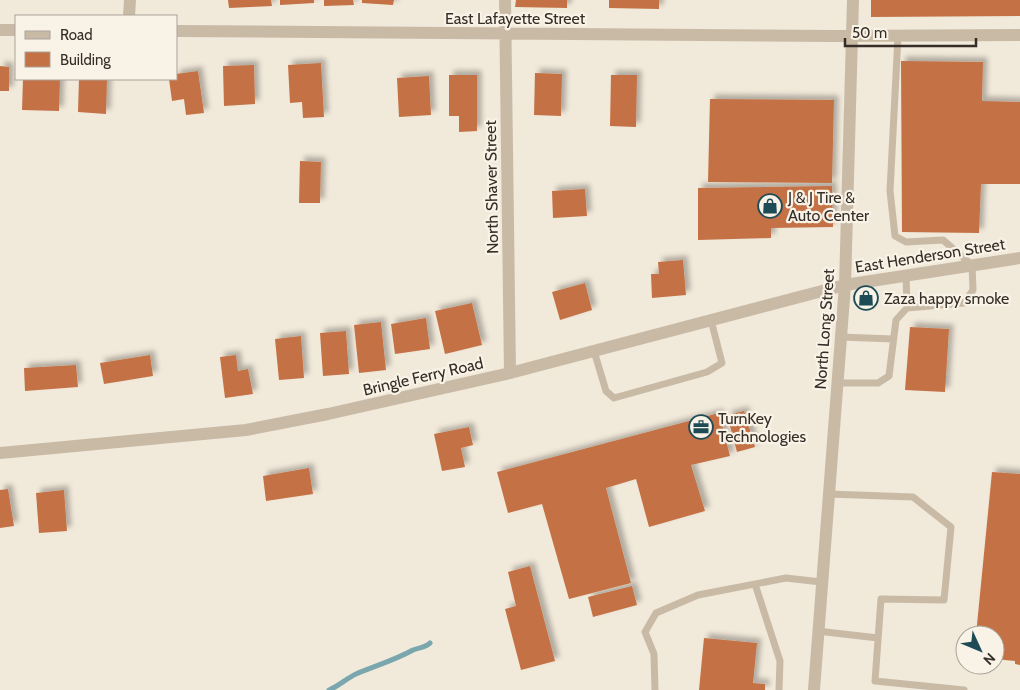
<svg xmlns="http://www.w3.org/2000/svg" width="1020" height="690" font-family="Cabin,sans-serif">
  <defs>
    <filter id="shadow"><feDropShadow dx="4.5" dy="-4.5" stdDeviation="2.5" flood-color="#0004"/></filter>
  </defs>
  <rect width="100%" height="100%" fill="#f1e9da"/>
  <g fill="none" stroke-linecap="round" stroke-linejoin="round">
    <path stroke="#7aa6ae" stroke-width="5" d="M329 690C339 686 347 678 356 674 375 666 395 660 413 650 420 647 425 648 430 643"/>
  </g>
  <path fill="#c47245" filter="url(#shadow)" d="M228 0H271L272 6 229 8Z
    M280 0H314V3L280 5Z
    M324 0H353L354 5 324 6Z
    M362 0H394L393 5 362 3Z
    M516 0H567V8L515 7Z
    M609 0H659V9L609 8Z
    M871 0H1020V16L871 17Z
    M901 61 983 62 982 101 1020 102V184H981L979 233 902 232Z
    M321 63 324 117 303 118 302 102 290 103 288 65Z
    M254 65 255 104 224 106 223 66Z
    M0 66 9 67V91H0Z
    M198 71 204 113 186 115 184 99 172 101 169 79H176V74Z
    M535 73 562 74 561 116 534 115Z
    M449 75H477V131L459 132V116H449Z
    M611 75H637L636 127 610 126Z
    M429 76 431 115 399 117 397 78Z
    M23 79H60L59 111 22 110Z
    M79 79H107L106 114 78 112Z
    M710 99 834 100 832 183 708 182Z
    M300 161 321 162 320 203H299Z
    M832 186 833 227 771 228V238L698 240V188Z
    M585 189 587 216 553 218 552 191Z
    M683 260 686 295 652 298 651 274H659L658 262Z
    M585 283 592 310 560 320 552 292Z
    M472 303 482 345 445 354 435 311Z
    M426 318 430 349 395 354 391 324Z
    M381 322 386 370 359 373 354 325Z
    M910 327 949 329 945 392 905 390Z
    M346 331 349 374 323 376 320 333Z
    M301 336 304 378 279 380 275 339Z
    M150 355 153 376 104 384 100 363Z
    M236 355 238 371 248 369 253 394 225 398 220 357Z
    M76 365 78 387 25 391 24 368Z
    M744 411 755 447 737 452 727 415Z
    M719 413 730 456 691 465 705 511 649 527 636 479 606 488 631 583 569 599 542 504 508 513 497 472Z
    M469 427 473 445 461 448 465 467 442 471 434 434Z
    M309 468 313 494 266 501 263 476Z
    M992 472 1020 474V665L1015 664V661L995 659V635H976Z
    M8 489 14 526 0 528V490Z
    M64 490 67 531 39 533 36 493Z
    M530 566 555 661 521 670 505 609 516 606 508 572Z
    M632 586 637 605 593 617 588 597Z
    M704 638 757 643 753 683 765 684V690H699Z"/>
  <g fill="none" stroke-linecap="round" stroke-linejoin="round">
    <path stroke="#c9baa6" stroke-width="7" d="M906 275 907 308
      M840 337 893 339
      M594 351 606 391 614 398 707 372 722 363 711 320
      M837 383H878L889 376 896 320 907 308 964 303 973 290 972 265 943 240 906 242 895 236 890 191 898 36
      M828 494 913 497 951 527 944 600 881 599 875 681 964 690
      M755 584 780 661 779 690
      M817 631 878 638
      M655 690 654 654 645 632 656 613 698 595 786 578 821 582"/>
    <path stroke="#c9baa6" stroke-width="12" d="M505 0 510 373
      M129 16 130 0
      M0 30H16
      M176 31 835 36 1020 35
      M845 285 1020 258"/>
    <path stroke="#c9baa6" stroke-width="12" d="M0 453 246 430 328 414 510 373 845 285
      M814 690 845 285 853 0"/>
  </g>
  <defs>
    <g id="shop-ring" transform="scale(1.25)"><circle r="9.5" fill="#f9f2e6" stroke="#1d4c56" stroke-width="1.5"/><path d="M-5-2.5h2.3a2.7 3.5 0 0 1 5.4 0H5L5.5 6h-11ZM-1.5-2.5h3a1.5 2.3 0 0 0-3 0Z" fill="#1d4c56"/></g>
    <g id="office-ring" transform="scale(1.25)"><circle r="9.5" fill="#f9f2e6" stroke="#1d4c56" stroke-width="1.5"/><path d="M-6-3h4V-5.5h4V-3h4V5H-6ZM-1-4.5V-3h2v-1.5ZM-6 0V1H6V0Z" fill="#1d4c56"/></g>
  </defs>
  <g fill-rule="evenodd">
    <use href="#shop-ring" x="770" y="206"/>
    <use href="#shop-ring" x="866" y="298"/>
    <use href="#office-ring" x="701" y="427"/>
  </g>
  <g text-anchor="middle" stroke-width="4.5" stroke-linejoin="round" paint-order="stroke">
    <g font-size="16" fill="#352d27" stroke="#f9f2e6">
      <text x="515" y="24">East Lafayette Street</text>
      <text transform="translate(491 187) rotate(-91)" y="6">North Shaver Street</text>
      <text transform="translate(930 255) rotate(-9)" y="6">East Henderson Street</text>
      <text transform="translate(824 329) rotate(-86)" y="6">North Long Street</text>
      <text transform="translate(423 376) rotate(-13)" y="6">Bringle Ferry Road</text>
    </g>
    <g font-size="16" fill="#352d27" stroke="#f9f2e6" text-anchor="start">
      <text x="788" y="203">J &amp; J Tire &amp;<tspan x="788" dy="18">Auto Center</tspan></text>
      <text x="884" y="304">Zaza happy smoke</text>
      <text x="718" y="424">TurnKey<tspan x="718" dy="18">Technologies</tspan></text>
    </g>
  </g>
  <rect x="15" y="15" width="162" height="65" fill="#f9f2e6" stroke="#aba39a"/>
  <rect x="25" y="31" width="25" height="8" fill="#c9baa6" stroke="#aba39a"/>
  <text x="60" y="40" font-size="15" fill="#352d27">Road</text>
  <rect x="25" y="52" width="25" height="15" fill="#c47245" stroke="#aba39a"/>
  <text x="60" y="65" font-size="15" fill="#352d27">Building</text>
  <g transform="translate(980 650) rotate(134)"><circle r="24" fill="#f9f2e6" stroke="#aba39a"/>
  <path d="M0-4L9 19L0 12L-9 19Z" fill="#1d4c56"/>
  <text y="-8" font-size="14" font-weight="bold" text-anchor="middle" fill="#352d27">N</text>
  </g>
  <path d="M845 38v8h131v-8" fill="none" stroke="#352d27" stroke-width="2.5"/>
  <text x="852" y="38" font-size="15" fill="#352d27" stroke="#f9f2e6" stroke-width="4" paint-order="stroke">50 m</text>
</svg>
